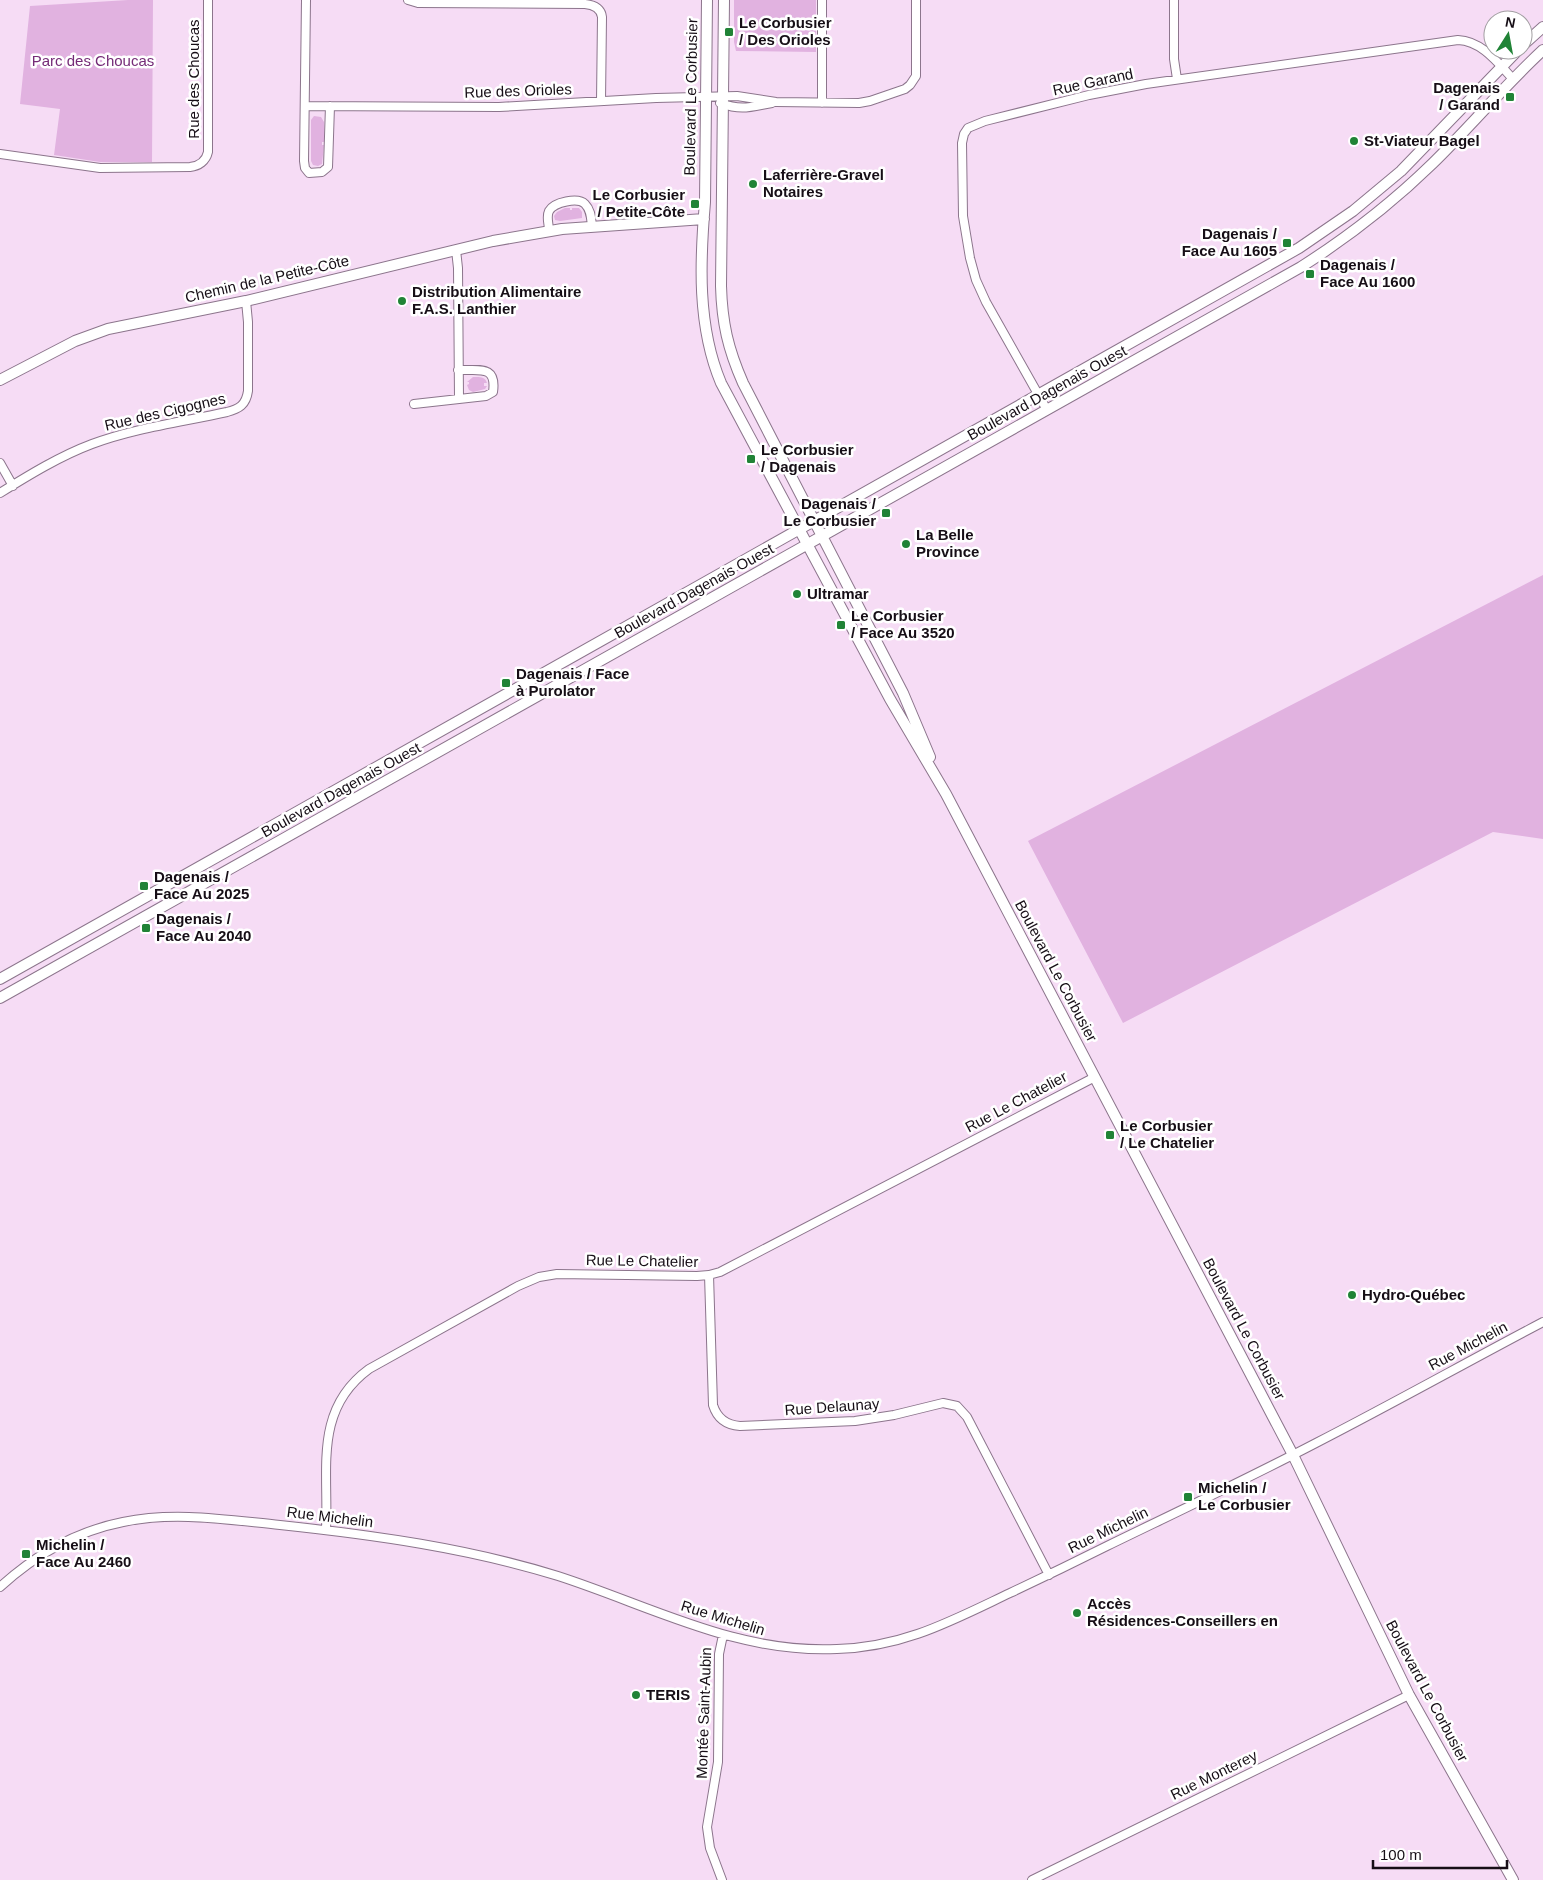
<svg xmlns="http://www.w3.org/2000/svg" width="1543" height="1880" font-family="Helvetica,sans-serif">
  <rect width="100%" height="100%" fill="#f6dcf5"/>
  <path fill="#e1b2e0" d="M128 0H153L152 162H100L54 155 60 109 20 104 30 6Z
    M734 0H816V52L736 51 734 42Z
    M314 116 321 117 324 122V142H322V145H324L322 164 318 166 313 165 311 161V120Z
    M565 208H570V210H572V208H579L582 212V218L560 221 555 220 554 216 557 212Z
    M473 377C479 377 485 376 487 383H484V386H487L485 389 473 392 469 390 467 385 469 384V382H467Z
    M1543 575V839L1493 832 1123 1023 1028 841Z"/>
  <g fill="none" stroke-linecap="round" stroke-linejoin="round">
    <g stroke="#8c758c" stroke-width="10">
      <path id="street" d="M306 0 304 161 305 168 309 173 322 172 328 167 330 106
        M408 0 418 3 585 4C594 5 601 8 602 17L601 101
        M822 0V103
        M1174 0V59L1177 79
        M720 103C742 111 750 107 772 103
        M305 106 499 107 656 98 737 96 776 102 859 103 870 101 905 89 910 85 916 76V0
        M0 154 100 168 190 167C199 166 206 161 208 152V0
        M549 230C549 224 546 217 549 211 554 202 578 197 585 204 591 210 591 218 592 226
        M456 250 458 268 459 399
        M414 404 486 396 493 392C497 364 478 371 458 370
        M1047 410 986 302 976 280 970 258 963 216 962 143 964 134 968 128 985 121 1089 95 1146 84 1458 40C1482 41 1498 63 1513 79
        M0 463 13 486
        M0 493C29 475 60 456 92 444 135 428 182 422 227 412 239 409 246 405 248 391V322L246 301
        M709 1275 713 1405C717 1418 726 1425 740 1426L855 1421 894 1415 943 1403 957 1406 967 1417 1049 1575
        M326 1530C329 1470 313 1410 369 1369L518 1286 539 1277 557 1274 697 1276 709 1275 720 1272 1095 1077
        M0 1587C35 1555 77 1531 123 1522 175 1511 228 1520 280 1525 374 1535 468 1548 558 1576 651 1606 737 1654 837 1649 904 1647 951 1621 1010 1593 1042 1578 1075 1562 1107 1546 1177 1512 1247 1479 1316 1443 1392 1404 1467 1362 1543 1322
        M722 1880 710 1848 707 1827 718 1762 719 1654 723 1635
        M1032 1880 1409 1695"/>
    </g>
    <g stroke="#8c758c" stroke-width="12">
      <path id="secondary" d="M707 0 705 202C700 261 697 326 721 383L890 699 946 794 1293 1455 1409 1695 1513 1880
        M724 0 721 286C722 323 728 349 743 383L903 693 930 757
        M1523 45 1543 27
        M0 380 75 341 108 329 246 301 493 241 562 229 704 219
        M0 979 1299 248 1353 211 1401 171 1518 50
        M0 998 1301 267C1348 237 1392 203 1432 164 1470 127 1504 86 1543 50"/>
    </g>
    <use href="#street" stroke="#fff" stroke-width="8"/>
    <use href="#secondary" stroke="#fff" stroke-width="10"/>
  </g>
  <g fill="#208336" stroke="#fff" stroke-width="2">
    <rect x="724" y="27" width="10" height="10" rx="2.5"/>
    <rect x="1505" y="92" width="10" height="10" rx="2.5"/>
    <circle cx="1354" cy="141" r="5"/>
    <circle cx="753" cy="184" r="5"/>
    <rect x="690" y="199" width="10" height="10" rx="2.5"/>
    <rect x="1282" y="238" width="10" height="10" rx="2.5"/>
    <rect x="1305" y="269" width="10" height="10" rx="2.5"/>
    <circle cx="402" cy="301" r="5"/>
    <rect x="746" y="454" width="10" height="10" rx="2.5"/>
    <rect x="881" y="508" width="10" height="10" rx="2.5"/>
    <circle cx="906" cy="544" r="5"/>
    <circle cx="797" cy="594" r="5"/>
    <rect x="836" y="620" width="10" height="10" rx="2.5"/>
    <rect x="501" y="678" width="10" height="10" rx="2.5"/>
    <rect x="139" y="881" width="10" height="10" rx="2.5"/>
    <rect x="141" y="923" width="10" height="10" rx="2.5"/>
    <rect x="1105" y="1130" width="10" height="10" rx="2.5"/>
    <circle cx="1352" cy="1295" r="5"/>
    <rect x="1183" y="1492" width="10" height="10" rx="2.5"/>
    <rect x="21" y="1549" width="10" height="10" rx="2.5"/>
    <circle cx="1077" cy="1613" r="5"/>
    <circle cx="636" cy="1695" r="5"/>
  </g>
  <g text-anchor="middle" stroke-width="5" stroke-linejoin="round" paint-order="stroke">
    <g font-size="15" font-weight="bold" fill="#160e16" stroke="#fff" text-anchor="start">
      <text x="739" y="28">Le Corbusier<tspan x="739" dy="17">/ Des Orioles</tspan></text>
      <text x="1500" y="93" text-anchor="end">Dagenais<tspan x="1500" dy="17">/ Garand</tspan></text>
      <text x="1364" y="146">St-Viateur Bagel</text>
      <text x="763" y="180">Laferrière-Gravel<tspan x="763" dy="17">Notaires</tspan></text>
      <text x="685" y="200" text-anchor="end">Le Corbusier<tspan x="685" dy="17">/ Petite-Côte</tspan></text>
      <text x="1277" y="239" text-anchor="end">Dagenais /<tspan x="1277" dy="17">Face Au 1605</tspan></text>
      <text x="1320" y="270">Dagenais /<tspan x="1320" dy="17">Face Au 1600</tspan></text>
      <text x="412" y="297">Distribution Alimentaire<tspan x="412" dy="17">F.A.S. Lanthier</tspan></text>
      <text x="761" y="455">Le Corbusier<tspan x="761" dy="17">/ Dagenais</tspan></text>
      <text x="876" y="509" text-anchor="end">Dagenais /<tspan x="876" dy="17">Le Corbusier</tspan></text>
      <text x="916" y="540">La Belle<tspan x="916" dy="17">Province</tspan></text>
      <text x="807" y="599">Ultramar</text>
      <text x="851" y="621">Le Corbusier<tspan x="851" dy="17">/ Face Au 3520</tspan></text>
      <text x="516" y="679">Dagenais / Face<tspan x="516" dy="17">à Purolator</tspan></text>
      <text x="154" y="882">Dagenais /<tspan x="154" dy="17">Face Au 2025</tspan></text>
      <text x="156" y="924">Dagenais /<tspan x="156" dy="17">Face Au 2040</tspan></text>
      <text x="1120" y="1131">Le Corbusier<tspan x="1120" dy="17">/ Le Chatelier</tspan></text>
      <text x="1362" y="1300">Hydro-Québec</text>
      <text x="1198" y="1493">Michelin /<tspan x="1198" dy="17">Le Corbusier</tspan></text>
      <text x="36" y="1550">Michelin /<tspan x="36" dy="17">Face Au 2460</tspan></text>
      <text x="1087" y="1609">Accès<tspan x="1087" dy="17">Résidences-Conseillers en</tspan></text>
      <text x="646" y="1700">TERIS</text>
    </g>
    <g font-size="15" fill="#752b77" stroke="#fff">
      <text x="93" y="66">Parc des Choucas</text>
    </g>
    <g font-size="15" fill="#160e16" stroke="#fff">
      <text transform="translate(194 79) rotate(-90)" y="5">Rue des Choucas</text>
      <text transform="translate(1093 82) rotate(-12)" y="5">Rue Garand</text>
      <text transform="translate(518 91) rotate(-2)" y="5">Rue des Orioles</text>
      <text transform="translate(691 97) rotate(-89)" y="5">Boulevard Le Corbusier</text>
      <text transform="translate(267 279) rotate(-13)" y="5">Chemin de la Petite-Côte</text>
      <text transform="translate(1047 393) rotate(-29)" y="5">Boulevard Dagenais Ouest</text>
      <text transform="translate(165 412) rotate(-13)" y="5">Rue des Cigognes</text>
      <text transform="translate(694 591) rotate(-29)" y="5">Boulevard Dagenais Ouest</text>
      <text transform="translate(341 790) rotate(-29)" y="5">Boulevard Dagenais Ouest</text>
      <text transform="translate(1056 971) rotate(62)" y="5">Boulevard Le Corbusier</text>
      <text transform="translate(1016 1102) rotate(-28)" y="5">Rue Le Chatelier</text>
      <text transform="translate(642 1261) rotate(1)" y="5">Rue Le Chatelier</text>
      <text transform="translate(1244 1329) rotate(62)" y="5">Boulevard Le Corbusier</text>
      <text transform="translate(1468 1346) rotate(-28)" y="5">Rue Michelin</text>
      <text transform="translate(832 1407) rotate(-4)" y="5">Rue Delaunay</text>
      <text transform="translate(330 1517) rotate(7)" y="5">Rue Michelin</text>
      <text transform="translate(1108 1530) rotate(-26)" y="5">Rue Michelin</text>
      <text transform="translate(723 1618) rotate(17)" y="5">Rue Michelin</text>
      <text transform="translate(1427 1691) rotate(62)" y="5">Boulevard Le Corbusier</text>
      <text transform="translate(704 1713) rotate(-88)" y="5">Montée Saint-Aubin</text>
      <text transform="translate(1214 1775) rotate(-26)" y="5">Rue Monterey</text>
    </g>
  </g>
  <g transform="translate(1508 35) rotate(11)"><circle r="24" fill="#ffffff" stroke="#a29fa2"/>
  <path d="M0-4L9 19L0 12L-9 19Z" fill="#208336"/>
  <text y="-8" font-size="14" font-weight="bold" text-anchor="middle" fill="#160e16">N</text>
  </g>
  <path d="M1373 1860v8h134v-8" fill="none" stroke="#160e16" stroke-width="2.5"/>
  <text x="1380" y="1860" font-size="15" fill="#160e16" stroke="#ffffff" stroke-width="4" paint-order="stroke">100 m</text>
</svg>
